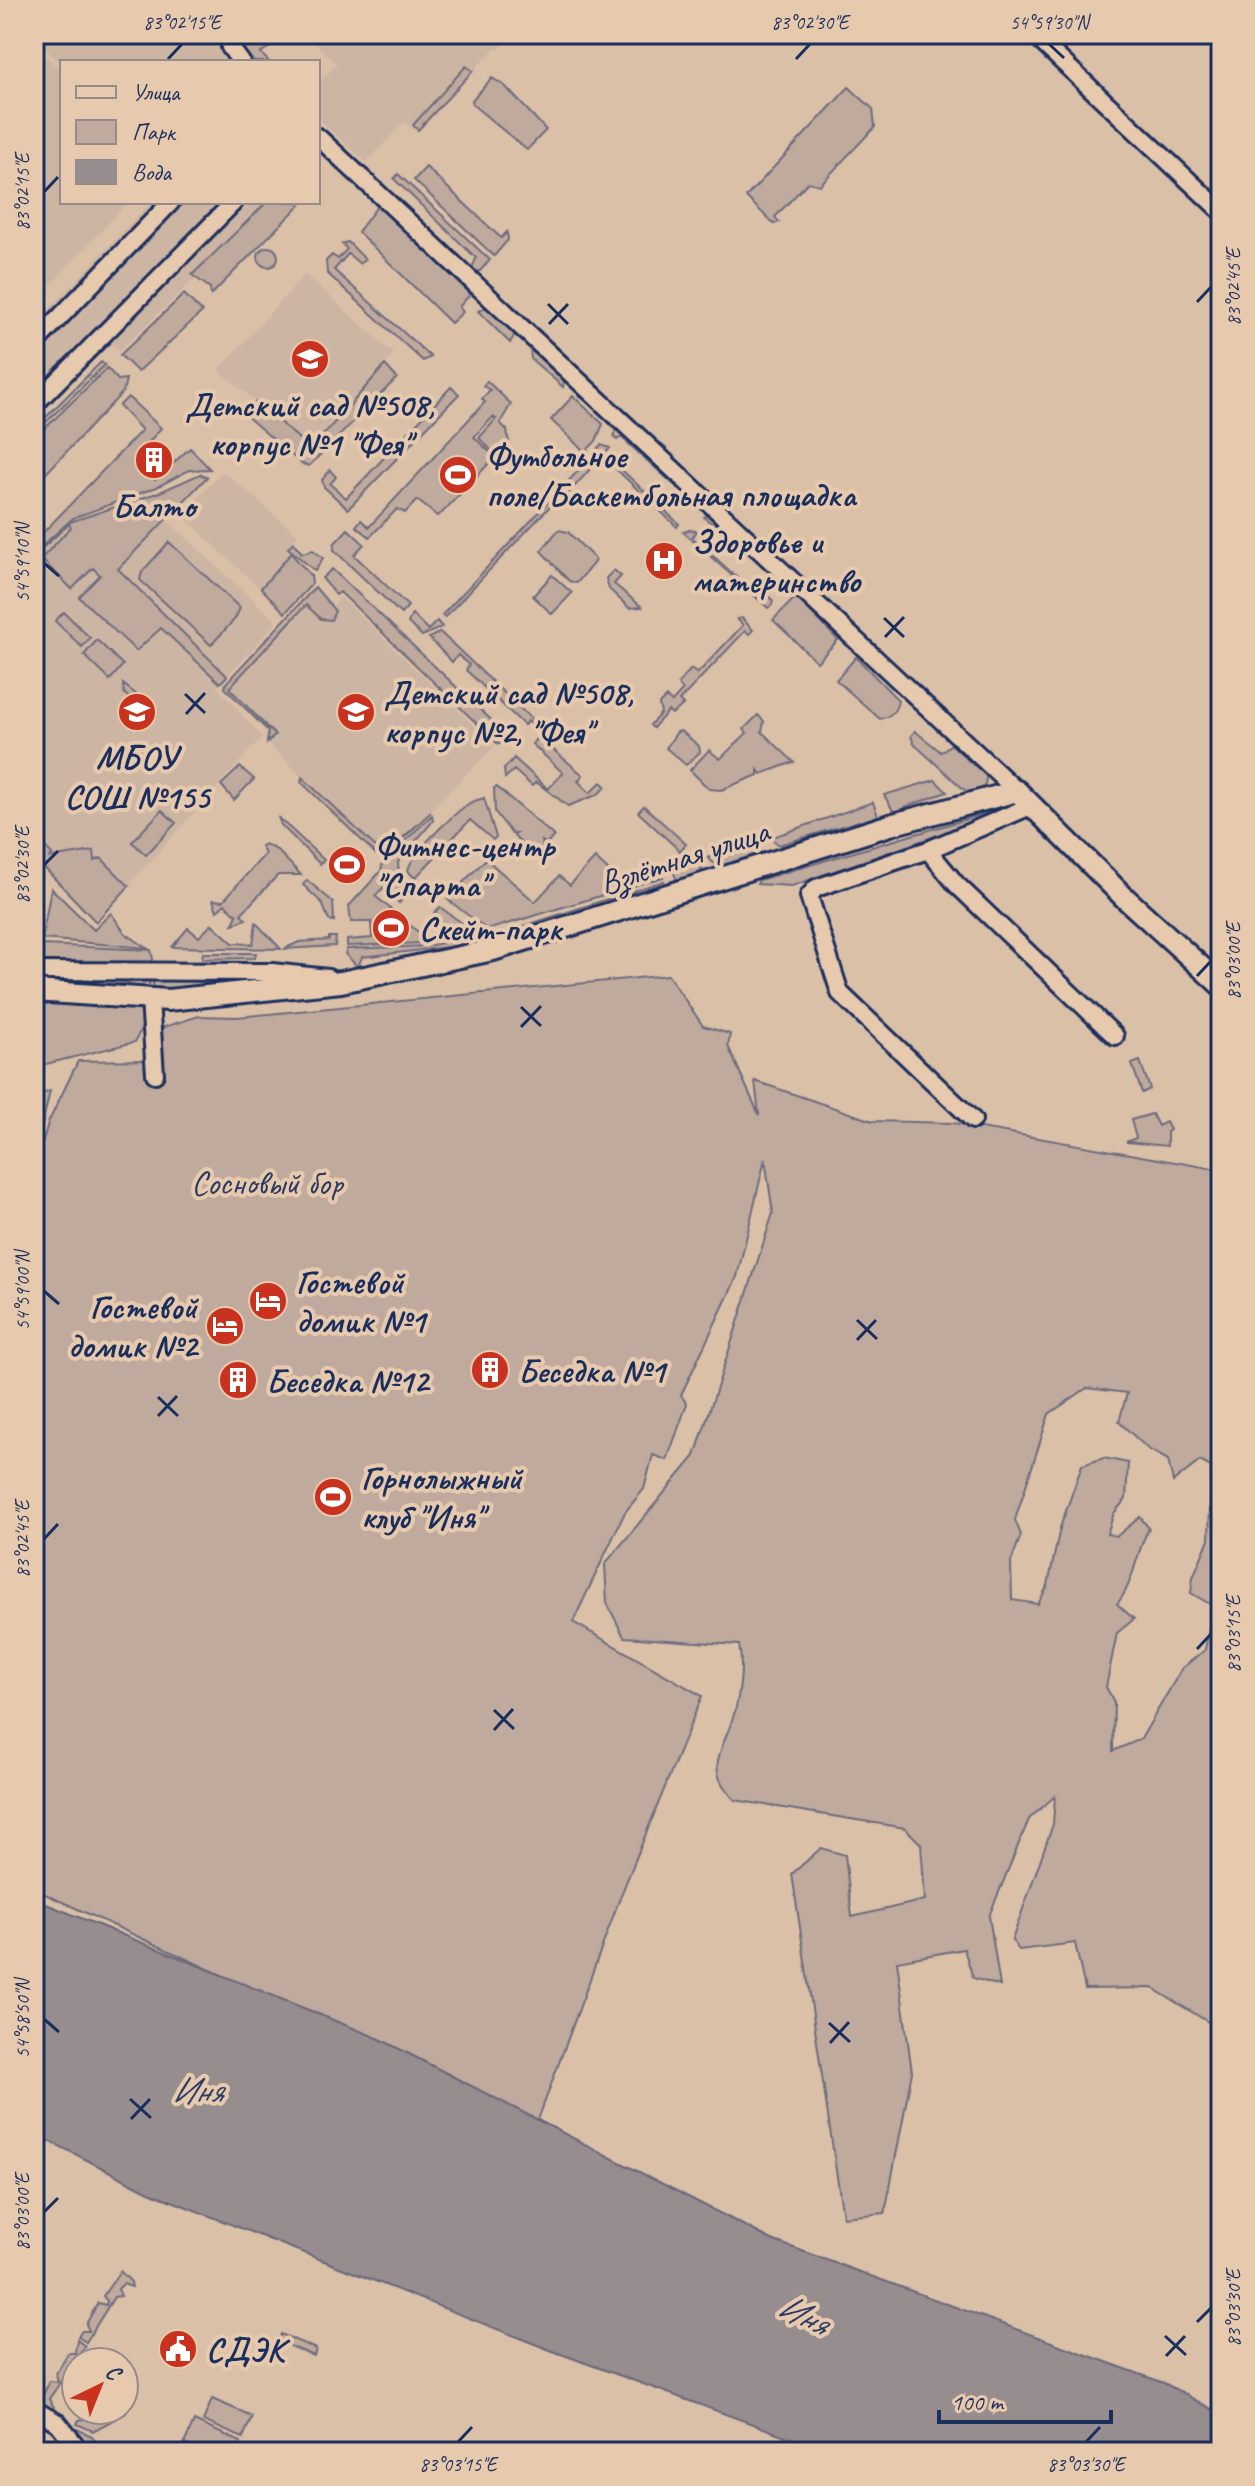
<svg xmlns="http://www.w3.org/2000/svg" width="1255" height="2486" font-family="Caveat,sans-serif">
  <rect width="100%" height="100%" fill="#dbc0a8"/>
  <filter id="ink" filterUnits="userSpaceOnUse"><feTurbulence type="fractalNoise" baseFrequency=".0125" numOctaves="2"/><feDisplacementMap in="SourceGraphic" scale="16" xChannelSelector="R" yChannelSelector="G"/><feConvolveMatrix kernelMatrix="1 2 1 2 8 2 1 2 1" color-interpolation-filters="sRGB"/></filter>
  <g filter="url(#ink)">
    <path fill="#cdb5a3" d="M34 34H238L221 52 232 62 62 65 34 38Z
      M305 34H500L507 41 499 50 495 48 416 132 404 122 366 163 318 118V84L337 64Z
      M34 44 62 72V202H128L34 303Z
      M151 202H275L119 351 108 342 34 412V325Z
      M305 274 394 354 311 450 219 370Z
      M223 471 298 535 288 547 292 552 260 589 186 519 189 507Z
      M165 518 277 622 217 687 262 737 96 922 34 857V558L69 524 118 569Z
      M341 597 495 746 385 856 267 743 274 735 229 688 306 605 321 619Z"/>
    <path fill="#bfaa9d" stroke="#6d6c7e" stroke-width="2" fill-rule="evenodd" d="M245 34H290C279 46 268 46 261 53L269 62H254L238 44Z
      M466 66 473 71 418 130 413 125Z
      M492 78 505 86 546 130 527 150 473 105 472 100Z
      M849 87 873 109 875 127 820 185 808 182 775 217 779 222 774 224 746 197Z
      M426 167 501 238 507 232 508 240 494 256 414 180Z
      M398 174 490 260 480 271H471L476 258 394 179Z
      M267 202H303L211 295 210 288 192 275Z
      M378 205 472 292 459 307 463 312 451 323 358 232Z
      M348 242 365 259 360 264 348 254 334 270 431 357 423 361 327 273 326 261 332 255 338 259 347 249 342 244Z
      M258 257a10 10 0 1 1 20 0a10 10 0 1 1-20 0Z
      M184 294 202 312 138 372 120 355Z
      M487 307 516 332 510 343 478 311Z
      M530 346 565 376 563 387 531 359Z
      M101 362 105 365 34 434V429Z
      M385 365 397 378 309 466 302 464 245 415 256 402 311 449Z
      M107 368 118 380 126 379 123 392 34 486V439Z
      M487 381 511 404 500 423 507 430 509 443 497 456 479 438 496 419 493 417 474 437 495 457 442 513 437 516 417 500 405 513 397 509 370 537 356 526 361 520 369 527 485 402 482 399 490 390 483 386Z
      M451 387 459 394 348 509 324 487 322 480 330 470 336 477 330 484 346 498Z
      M573 396 603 424 596 441 585 452 551 420Z
      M128 397 161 428 149 442 151 445 135 461 155 480 190 448 210 469 189 470 157 487 73 518 34 553V542L142 430 119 406Z
      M616 429 623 433 695 499 693 502 621 437 617 440 614 436Z
      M601 445 610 448 605 454 679 524 677 527 596 450Z
      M594 454 599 459 560 503 556 500 445 617 442 615Z
      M200 474 207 477 118 569 227 676 220 683 161 628 136 651 79 597 100 575 93 568 72 589 41 559 71 527 69 524 37 553 70 522 160 492Z
      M711 514 788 585V588L782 592 774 583 778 578 704 517Z
      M348 529 364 544 354 555 408 606 401 614 334 550V544Z
      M558 530 568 532 596 560 577 583 569 581 541 551Z
      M689 530 697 531 692 537 760 598 766 593 773 601 772 605 768 608 683 532Z
      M169 542 240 608 235 619 211 645 140 580 142 572Z
      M293 542 302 553 313 550 323 558 315 571 288 548Z
      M291 553 311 576 312 584 285 613 261 588Z
      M332 569 506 734 505 743 498 744 340 592 336 595 322 578Z
      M614 570 621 576 614 584 642 607 629 608 609 589 606 578Z
      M552 575 572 593 552 614 533 596Z
      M315 587 335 611 331 620 321 619 306 605 229 688 275 735 267 743 268 731 225 688 226 683Z
      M799 594 805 601 803 604 838 640 817 662 773 620Z
      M64 612 90 638 82 647 55 621Z
      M412 614 428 630 437 621 442 627 422 636 408 623Z
      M742 618 753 630 749 634 745 631 679 701 683 705 672 714 668 711 653 728 650 725 661 713 659 704 666 697 672 702 683 690 678 684 691 669 697 674 743 625 737 619Z
      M440 632 541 728 538 731 528 721 524 725 466 670 469 665 458 655 452 662 429 638Z
      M97 640 123 665 110 680 84 655Z
      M856 657 898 700C897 711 889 717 880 719L836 680Z
      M123 684 156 710V716H148L124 693Z
      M758 715 764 721 762 732 794 762 761 774 758 770V775L721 790 709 789 690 770 709 750 720 759 747 733 744 729Z
      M681 731 699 746 700 752 686 765 666 748 677 732Z
      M915 731 941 752 951 744 973 765 977 762C986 768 989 778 983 788L970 795 914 744 911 736Z
      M536 739 543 741 583 775 578 781 590 793 601 782 606 787 597 795 568 806 536 782 532 786 514 770 505 778 504 769 514 758 548 789 563 773 532 744Z
      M240 767 254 779 234 800 221 785Z
      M302 777 384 855 431 812 385 856 380 858 301 782Z
      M935 780 947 792 905 807V814H895L884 795Z
      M497 787 554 836 547 844 542 841 543 847 537 853 530 852 514 836 516 833 512 834 495 812 494 788Z
      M484 798 496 837 493 840 470 820 415 878 408 871C410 854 453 815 468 804 473 800 480 800 484 798Z
      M873 802 878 816 876 822 862 829 859 821 779 845 770 838Z
      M644 806 686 844 680 851 638 812Z
      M1004 808 1007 811 792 886 757 884 759 880Z
      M162 810 176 823 146 855 132 842Z
      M432 815 433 821 398 862 399 875 412 890 399 903 383 888 375 896 429 941 444 925 434 913 440 907 474 932 423 943 347 946V940L372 938 371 922H351L349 906 381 871 383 862Z
      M278 817 324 860 320 864 281 825Z
      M34 836 52 854 50 858 94 851 95 861 101 858 129 886 96 922 34 857Z
      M265 844 277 850 301 875H278L241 914 246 919 233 924 237 915 225 904 217 911 213 900 223 901 265 854 261 846Z
      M754 844 763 855 730 875 707 858Z
      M696 856 703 866 698 878 677 881 670 863Z
      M595 858 623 884 659 868 663 877 487 930 447 899 486 859 535 902 559 876 570 885Z
      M307 880 333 902 334 921 329 920 322 903 303 885Z
      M664 881 663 888 501 941 492 936Z
      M51 888 94 930 111 913 125 933 147 948 42 939Z
      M256 923 281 949 172 947 188 928 199 937 212 924 233 943 253 944Z
      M478 936 484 943 472 953 465 945 362 957 358 967 345 954 347 949 427 946Z
      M329 937H336L335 946 284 949 299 942 329 940Z
      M42 945 151 950 153 959 151 964 44 965 40 961Z
      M203 953H256L255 958 202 959Z
      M668 975 703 1026 730 1034 728 1046 759 1115 755 1081 873 1121 953 1123 1221 1170V2012L1210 2023 1152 1988 1085 1989 1075 1943 1019 1950 1012 1940 1053 1824 1055 1796 1029 1819 989 1916 1000 1986 973 1978 964 1949 897 1961 912 2072 885 2213 843 2217 792 1874 821 1848 845 1855 852 1917 925 1900 921 1844 905 1828 735 1800C707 1772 718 1758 730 1726 739 1704 744 1668 739 1645L624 1637 607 1603 605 1564 695 1456 773 1213 765 1159 737 1277 681 1395 687 1404 667 1460 653 1455 644 1489 625 1512 573 1622 702 1696 621 1895 538 2120 34 1889V1172L48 1123 78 1061 146 1060 147 1073 160 1075 161 1028 199 1016 237 1017ZM1087 1388 1127 1393 1119 1422 1148 1449 1168 1460 1173 1482 1200 1461 1211 1467 1209 1539 1193 1577 1191 1593 1213 1606 1205 1650 1182 1668 1141 1739 1113 1751 1114 1702 1106 1687 1117 1633 1134 1619 1117 1604C1135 1582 1135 1554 1149 1528L1140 1517 1117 1536 1107 1534 1114 1513 1126 1499 1128 1463 1104 1458 1082 1465 1060 1528 1048 1585 1038 1604 1012 1600 1011 1562 1021 1535 1015 1520 1049 1414Z
      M57 978H78L82 987 150 981 148 991 51 985Z
      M153 980 262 979 270 980 153 992Z
      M34 996 150 1010 135 1042 34 1067Z
      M1140 1061 1150 1089 1142 1093 1132 1064Z
      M50 1091 34 1161V1162V1097Z
      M1152 1114 1158 1126 1166 1122 1170 1130 1167 1132V1146L1126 1142 1136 1138 1131 1120Z
      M120 2271 131 2282 132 2287 123 2284 118 2289 121 2296 114 2297 86 2342 78 2337 82 2331H89L86 2324 98 2303 106 2305 107 2301 103 2296Z
      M281 2334 316 2349 314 2356 278 2341Z
      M77 2340 85 2346 49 2399 54 2407 49 2410 39 2402 50 2381 58 2382 56 2374 68 2353H75Z
      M212 2399 252 2416 243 2438 203 2421Z
      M125 2410 126 2413 93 2431 77 2424 79 2420Z
      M194 2421 241 2442 237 2452H205L184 2444Z
      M68 2425 92 2436 101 2452H89Z"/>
    <path fill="#978c8e" stroke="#65677b" stroke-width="2" d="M34 1899 380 2039 772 2240 1164 2383 1221 2414V2452H829L550 2350 149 2192 34 2133Z"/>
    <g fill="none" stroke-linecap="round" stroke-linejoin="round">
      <g stroke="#1b2f5e" stroke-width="22">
        <path id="minor" d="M235 34 230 47 241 62
          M1033 34 1221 211
          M318 137 1017 791
          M34 344 171 202
          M34 405 234 202
          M928 850 956 884 1115 1036
          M34 971 272 972 328 978
          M150 1000 155 1074
          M973 1120 840 993 809 896 816 888 928 850 1033 805
          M40 2413 58 2423 81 2452"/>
      </g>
      <g stroke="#1b2f5e" stroke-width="26">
        <path id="major" d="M34 991 168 1000 341 982 493 950 890 825 1017 791 1125 898 1221 985"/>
      </g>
      <use href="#minor" stroke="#e7c9ad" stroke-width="16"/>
      <use href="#major" stroke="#e7c9ad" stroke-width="20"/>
    </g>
  </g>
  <path fill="none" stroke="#1b2f5e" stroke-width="3" d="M1049 44 1064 58M168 59 182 44M796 59 810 44M44 192 58 177M1197 302 1211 287M548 304 568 324M549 324 568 304M44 563 59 576M884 618 904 637M885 637 904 617M185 694 205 713M186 714 205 693M44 865 58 851M1197 976 1211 961M521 1007 541 1026M521 1027 541 1006M44 1291 59 1304M857 1320 877 1339M857 1340 876 1320M158 1397 178 1416M158 1416 177 1396M44 1539 58 1524M1197 1649 1211 1634M494 1710 514 1729M494 1730 513 1709M44 2019 59 2032M829 2023 850 2042M830 2043 849 2022M130 2099 151 2118M131 2119 150 2099M44 2212 58 2198M1197 2322 1211 2308M1165 2336 1186 2355M1166 2356 1185 2336M458 2442 472 2427M1086 2442 1100 2427"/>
  <defs>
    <g id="school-disc" transform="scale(2)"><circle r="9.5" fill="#c8321e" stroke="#e7c9ad"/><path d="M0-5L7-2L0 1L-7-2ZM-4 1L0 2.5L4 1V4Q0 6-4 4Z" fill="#fff"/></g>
    <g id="building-disc" transform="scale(2)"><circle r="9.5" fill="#c8321e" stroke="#e7c9ad"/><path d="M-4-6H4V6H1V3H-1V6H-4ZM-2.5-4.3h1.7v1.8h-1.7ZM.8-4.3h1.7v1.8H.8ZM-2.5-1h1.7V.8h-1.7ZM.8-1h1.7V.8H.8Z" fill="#fff"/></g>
    <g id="stadium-disc" transform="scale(2)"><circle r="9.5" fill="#c8321e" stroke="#e7c9ad"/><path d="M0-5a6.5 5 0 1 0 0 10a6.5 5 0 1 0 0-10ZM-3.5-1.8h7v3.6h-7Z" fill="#fff"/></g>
    <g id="hospital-disc" transform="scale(2)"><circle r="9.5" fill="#c8321e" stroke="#e7c9ad"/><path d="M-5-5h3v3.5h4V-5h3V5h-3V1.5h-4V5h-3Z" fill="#fff"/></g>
    <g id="hotel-disc" transform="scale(2)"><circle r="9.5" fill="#c8321e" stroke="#e7c9ad"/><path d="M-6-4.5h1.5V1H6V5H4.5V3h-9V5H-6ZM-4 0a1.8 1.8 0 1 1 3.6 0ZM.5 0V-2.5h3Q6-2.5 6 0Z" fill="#fff"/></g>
    <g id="civic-disc" transform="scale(2)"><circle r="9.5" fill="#c8321e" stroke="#e7c9ad"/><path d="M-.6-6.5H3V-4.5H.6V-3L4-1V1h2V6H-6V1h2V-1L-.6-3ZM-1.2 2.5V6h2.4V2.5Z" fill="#fff"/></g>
  </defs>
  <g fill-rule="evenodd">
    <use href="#school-disc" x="310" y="359"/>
    <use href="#building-disc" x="154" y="460"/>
    <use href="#stadium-disc" x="458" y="475"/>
    <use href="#hospital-disc" x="664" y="561"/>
    <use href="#school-disc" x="137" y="712"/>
    <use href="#school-disc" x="356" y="712"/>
    <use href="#stadium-disc" x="347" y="865"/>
    <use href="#stadium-disc" x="391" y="928"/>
    <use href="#hotel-disc" x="268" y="1301"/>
    <use href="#hotel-disc" x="225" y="1326"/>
    <use href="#building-disc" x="490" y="1370"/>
    <use href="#building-disc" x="238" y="1380"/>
    <use href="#stadium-disc" x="333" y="1497"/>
    <use href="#civic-disc" x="178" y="2349"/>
  </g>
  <g text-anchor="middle" stroke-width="8" stroke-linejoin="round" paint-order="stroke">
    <g font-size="34" font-weight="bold" fill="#1b2f5e" stroke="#e7c9ad" text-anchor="start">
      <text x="310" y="416" text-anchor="middle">Детский сад №508,<tspan x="310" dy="39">корпус №1 "Фея"</tspan></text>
      <text x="486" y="467">Футбольное<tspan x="486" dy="39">поле/Баскетбольная площадка</tspan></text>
      <text x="154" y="517" text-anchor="middle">Балто</text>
      <text x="692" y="553">Здоровье и<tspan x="692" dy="39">материнство</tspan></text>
      <text x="384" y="704">Детский сад №508,<tspan x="384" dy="39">корпус №2, "Фея"</tspan></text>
      <text x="137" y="769" text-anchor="middle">МБОУ<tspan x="137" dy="39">СОШ №155</tspan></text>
      <text x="375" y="857">Фитнес-центр<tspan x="375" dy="39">"Спарта"</tspan></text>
      <text x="419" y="940">Скейт-парк</text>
      <text x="296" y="1293">Гостевой<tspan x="296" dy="39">домик №1</tspan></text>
      <text x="197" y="1318" text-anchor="end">Гостевой<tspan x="197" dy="39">домик №2</tspan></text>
      <text x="518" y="1382">Беседка №1</text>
      <text x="266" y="1392">Беседка №12</text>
      <text x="361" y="1489">Горнолыжный<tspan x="361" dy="39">клуб "Иня"</tspan></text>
      <text x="206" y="2361">СДЭК</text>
    </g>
    <g font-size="34" fill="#1b2f5e" stroke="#e7c9ad">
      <text transform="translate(684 856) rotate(-18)" y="12">Взлётная улица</text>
    </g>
    <g font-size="34" fill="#2b3b64" stroke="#e7c9ad">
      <text x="267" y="1194">Сосновый бор</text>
    </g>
    <g font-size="36" font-style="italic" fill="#2e3d65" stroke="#e7c9ad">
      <text x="197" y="2102">Иня</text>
      <text transform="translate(804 2313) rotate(25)" y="13">Иня</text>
    </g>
  </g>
  <rect width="1255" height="2486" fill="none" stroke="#e7c9ad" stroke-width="88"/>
  <rect x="60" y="60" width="260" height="144" fill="#e7c9ad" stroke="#958b8d" stroke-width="2"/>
  <rect x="76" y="86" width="40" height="12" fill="#e7c9ad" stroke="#958b8d" stroke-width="2"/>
  <text x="132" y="100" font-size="24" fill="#1b2f5e">Улица</text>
  <rect x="76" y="120" width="40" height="24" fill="#bfaa9d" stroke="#958b8d" stroke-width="2"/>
  <text x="132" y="140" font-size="24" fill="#1b2f5e">Парк</text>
  <rect x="76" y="160" width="40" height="24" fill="#978c8e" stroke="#958b8d" stroke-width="2"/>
  <text x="132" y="180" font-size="24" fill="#1b2f5e">Вода</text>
  <g transform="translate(100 2386) rotate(43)"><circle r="38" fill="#e7c9ad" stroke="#958b8d" stroke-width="2"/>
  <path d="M0-6L14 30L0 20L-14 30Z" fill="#c8321e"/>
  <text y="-12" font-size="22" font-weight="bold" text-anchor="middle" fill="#1b2f5e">С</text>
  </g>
  <path d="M939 2410v12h172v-12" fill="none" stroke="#1b2f5e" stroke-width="4"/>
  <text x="951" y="2410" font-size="24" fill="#1b2f5e" stroke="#e7c9ad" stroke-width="6" paint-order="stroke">100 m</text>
  <rect x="44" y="44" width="1167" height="2398" fill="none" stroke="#1b2f5e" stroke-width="3"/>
  <g font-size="20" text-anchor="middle" fill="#1b2f5e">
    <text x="182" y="29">83°02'15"E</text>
    <text x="810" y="29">83°02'30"E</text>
    <text x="1049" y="29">54°59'30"N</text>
    <text transform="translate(22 192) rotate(-90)" y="7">83°02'15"E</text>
    <text transform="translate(1233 287) rotate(-90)" y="7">83°02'45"E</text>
    <text transform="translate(22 563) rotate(-90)" y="7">54°59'10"N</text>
    <text transform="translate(22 865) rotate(-90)" y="7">83°02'30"E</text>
    <text transform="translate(1233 961) rotate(-90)" y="7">83°03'00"E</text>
    <text transform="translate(22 1291) rotate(-90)" y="7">54°59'00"N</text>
    <text transform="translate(22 1539) rotate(-90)" y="7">83°02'45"E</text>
    <text transform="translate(1233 1634) rotate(-90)" y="7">83°03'15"E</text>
    <text transform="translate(22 2019) rotate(-90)" y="7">54°58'50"N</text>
    <text transform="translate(22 2212) rotate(-90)" y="7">83°03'00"E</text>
    <text transform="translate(1233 2308) rotate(-90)" y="7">83°03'30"E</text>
    <text x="458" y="2471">83°03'15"E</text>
    <text x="1086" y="2471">83°03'30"E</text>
  </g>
</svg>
